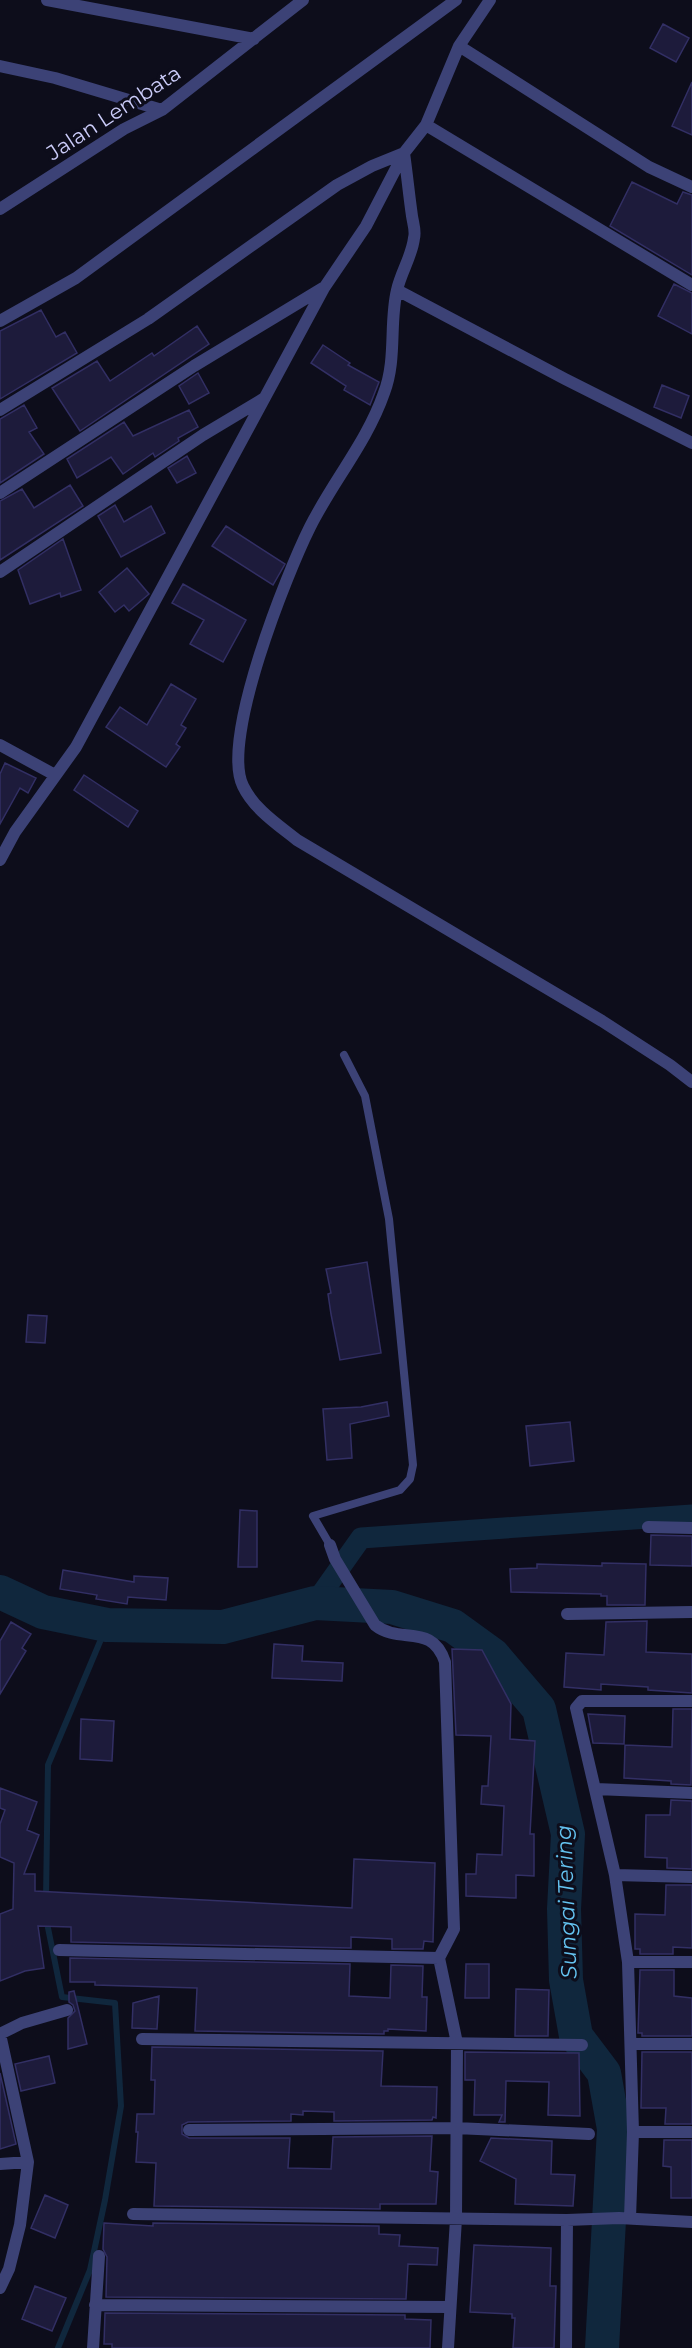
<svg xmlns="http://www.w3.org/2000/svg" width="692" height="2348" font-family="Montserrat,sans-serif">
  <rect width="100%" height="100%" fill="#0d0d1b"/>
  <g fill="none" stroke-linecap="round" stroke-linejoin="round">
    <path stroke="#10273d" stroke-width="6" d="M46 1899 48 1765 107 1625
      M46 1918 62 1997 115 2003 121 2106 105 2200 90 2270 58 2348"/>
    <path stroke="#10273d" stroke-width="21" d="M315 1603 361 1538 692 1515"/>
    <path stroke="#10273d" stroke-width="34" d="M0 1592 43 1612 107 1625 223 1627 315 1603 392 1607 453 1626 493 1655 539 1709 568 1834 564 1909 566 1980 576 2036 604 2073 614 2129 602 2348"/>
  </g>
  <path fill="#1d1b3b" stroke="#322f64" stroke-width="1.5" d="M663 24 689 38 676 62 650 48Z
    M692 82V135L672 126Z
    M632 182 677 204 683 192 692 195V275L610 226Z
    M674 284 692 293V334L658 316Z
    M41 310 56 337 65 332 77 353 0 399V331Z
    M197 326 209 344 80 431 52 388 97 361 110 381 152 353 154 356Z
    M323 345 350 363 348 365 379 382 370 405 344 390 346 386 311 363Z
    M198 373 209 393 189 404 179 386Z
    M662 385 689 396 681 418 654 407Z
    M24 405 37 428 29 432 44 454 0 483V419Z
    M189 410 198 427 178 438 179 441 155 457 153 453 123 474 111 457 77 478 67 459 124 422 133 436Z
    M187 456 196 473 177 483 168 468Z
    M70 485 83 506 0 560V501L22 489 34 508Z
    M115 505 124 522 151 506 165 533 121 557 98 516Z
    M226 526 285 564 273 585 212 546Z
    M63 539 81 590 61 597 60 593 30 604 18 570Z
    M127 568 149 594 129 611 124 605 115 612 99 592Z
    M183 584 246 620 223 662 190 644 204 620 172 603Z
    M171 684 196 699 181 725 186 728 176 744 180 747 166 767 106 727 120 707 147 725Z
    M5 763 36 778 28 793 20 788 0 824V774Z
    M84 775 138 811 128 827 74 790Z
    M367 1262 381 1353 340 1360 331 1314 328 1294 331 1293 326 1269Z
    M28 1315 47 1316 45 1343 26 1342Z
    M387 1402 389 1416 350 1424 352 1458 327 1460 323 1409 361 1407Z
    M570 1422 574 1461 530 1466 526 1426Z
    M240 1510 257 1511V1567H238Z
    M651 1535 692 1536V1566L650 1565Z
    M602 1563 646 1564 645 1605H607V1596H601V1594L511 1592 510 1569 537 1568V1564L602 1566Z
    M63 1570 134 1582V1576L168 1578 166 1600 128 1597 127 1604 96 1599 97 1595 60 1589Z
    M647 1621 646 1652 692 1654V1693L648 1690V1687L601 1684V1690L564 1687 566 1653 604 1655 606 1622Z
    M11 1622 31 1634 22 1648 26 1651 0 1694V1641Z
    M274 1644 303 1646 302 1661 343 1663 342 1681 272 1678Z
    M452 1649 482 1650 511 1704 510 1739 535 1741 530 1834H534V1876L516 1875V1898L466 1896V1874H476L477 1854 502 1855 504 1806 481 1804 482 1786H488L491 1736 456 1735Z
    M673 1709H692L691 1785 671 1784V1781L624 1778 625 1745 672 1747Z
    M588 1714 625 1716 624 1744 593 1743Z
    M81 1719 114 1721 112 1761 80 1759Z
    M0 1788 37 1802 27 1830 39 1835 24 1874H35V1891L352 1908 354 1859 435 1863 433 1942 424 1941 423 1949H392V1939L351 1937V1948L71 1942V1927L38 1926 44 1968 25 1971 0 1981V1914L13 1909 14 1863 0 1857V1824L5 1810 0 1808Z
    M671 1800 692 1801V1869L667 1868V1858L645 1857 646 1815H670Z
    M666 1885H692V1948L673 1947V1954H640V1949H635V1914L665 1915Z
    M70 1958 350 1964 349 1996 390 1998 391 1965 423 1966 422 1997H427L426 2031 388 2029V2031H384V2034L195 2031 197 1988 95 1985V1982H70Z
    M466 1964H489V1998H465Z
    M640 1970H674V1996L692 1998V2036H642V2033H638Z
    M516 1989 549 1990 548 2036H515Z
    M74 1991 87 2044 68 2049V2018L75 2011 73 2005 69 2002V1992Z
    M159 1996 157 2029 132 2028 133 2003Z
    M152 2047 383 2051 381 2086 437 2087 436 2118 433 2117 432 2120 334 2121V2112L303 2111V2115L291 2114V2121L188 2122 182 2125V2134L189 2138H290L288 2168 331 2169 333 2137 432 2136 430 2171 438 2172 436 2204H380V2209L154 2206 156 2163 136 2162 138 2132H136L137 2114H154L155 2080H151Z
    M465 2052 579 2053 580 2116 548 2115 549 2082 506 2081 505 2122H499L502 2115H474L475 2080H465Z
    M642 2052H692V2124H665L666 2108H641Z
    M49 2056 55 2083 21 2091 15 2064Z
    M0 2073 16 2144 0 2149Z
    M491 2138 552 2141 551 2174 575 2175 573 2206 515 2204 516 2179 480 2161Z
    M664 2140H692V2198H671V2167L663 2166Z
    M45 2195 68 2205 55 2238 31 2228Z
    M104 2223 153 2226V2223L379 2226V2234L400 2235 399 2246 438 2248 437 2265 408 2264 406 2299 106 2297 107 2257 103 2249Z
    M474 2245 551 2248 550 2286H556L554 2348H513L515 2318H512V2314L470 2312Z
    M35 2286 66 2298 52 2331 22 2319Z
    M105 2313 405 2315V2319L431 2320 430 2348H112V2344H104Z"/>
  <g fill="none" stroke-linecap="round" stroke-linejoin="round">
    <path stroke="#3c4276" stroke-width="8" d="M330 1545 313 1516 400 1490 410 1479 413 1465 389 1219 365 1096 344 1055"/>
    <path stroke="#3c4276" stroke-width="12" d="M47 0 254 39
      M459 46 649 167 692 187
      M0 66 55 78 162 110
      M426 125 692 285
      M0 209 124 129 162 110 303 0
      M397 290 565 379 692 443
      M0 321 76 278 456 0
      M0 410 148 319 337 185 372 166 404 153C407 174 409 195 412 216 413 223 416 231 414 238 412 256 401 272 397 290 389 323 397 359 384 393 367 442 333 481 310 527 287 573 220 740 243 786 254 809 277 824 297 840L602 1021 670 1065 692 1082
      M0 493 194 366 323 288
      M0 572 203 435 263 399
      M0 745 55 775
      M0 860 15 832 76 747 324 288 366 226 404 153 426 125 459 46 490 0
      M648 1527 692 1528
      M330 1545 335 1559 375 1625C400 1645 432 1622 445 1662L454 1929 439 1958 457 2043 456 2219 448 2348
      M567 1614 692 1612
      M596 1789 692 1793
      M615 1875 692 1877
      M59 1950 439 1958
      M628 1962H692
      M0 2034 28 2162 20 2225 9 2269 0 2288
      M0 2034 22 2023 67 2010
      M142 2039 582 2045
      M631 2044H692
      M189 2130 456 2128 589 2134
      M633 2132H692
      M0 2164 28 2162
      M133 2214 567 2220 619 2218 692 2222
      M630 2218 633 2132 628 1962 615 1875 576 1708 582 1701H692
      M95 2305 450 2307
      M93 2348 99 2256
      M566 2348 567 2220"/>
  </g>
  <g text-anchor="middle" stroke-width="6" stroke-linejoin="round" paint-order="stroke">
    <g font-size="21" fill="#cccdfa" stroke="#0d0d1b">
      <text transform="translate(114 113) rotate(-33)" y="7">Jalan Lembata</text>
    </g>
    <g font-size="22" font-style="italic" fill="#64c3f1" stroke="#0d0d1b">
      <text transform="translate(566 1902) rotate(-92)" y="8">Sungai Tering</text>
    </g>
  </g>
</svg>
